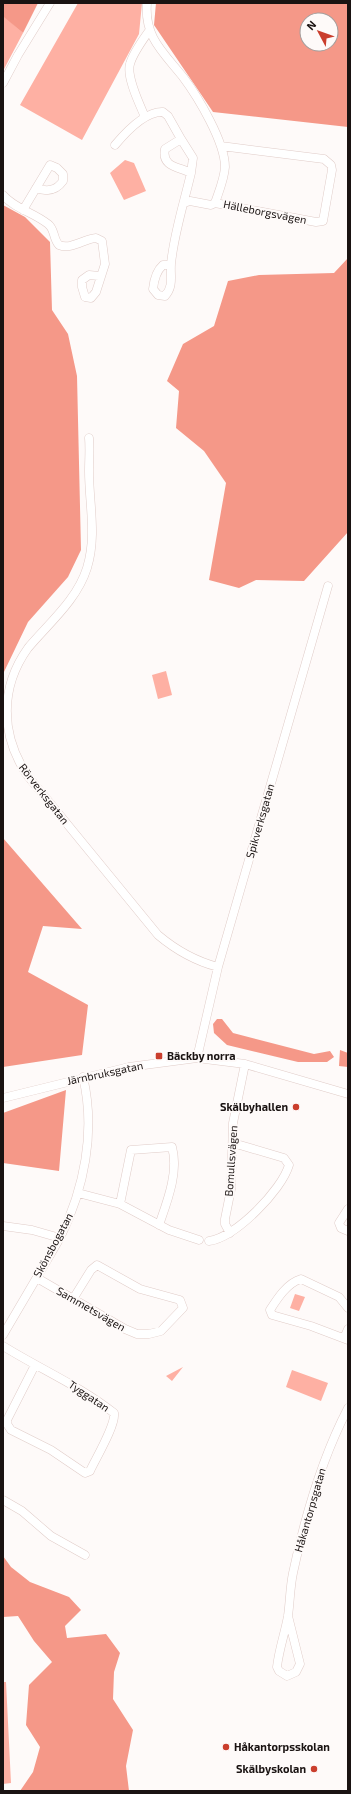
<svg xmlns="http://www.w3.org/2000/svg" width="351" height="1794" font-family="'Exo 2',sans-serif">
  <rect width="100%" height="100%" fill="#fefaf9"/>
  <path fill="#feb0a3" d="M78 3H142L139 34 82 140 20 105Z
    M3 15 23 33 3 71Z
    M125 160 134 163 146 191 124 200 110 173Z
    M166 671 172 695 158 699 152 675Z
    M295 1294 305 1297 299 1311 290 1308Z
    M183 1367 172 1381 166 1376Z
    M292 1370 328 1383 321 1401 286 1387Z
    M3 1682H6L11 1783 3 1784Z"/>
  <path fill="#f59888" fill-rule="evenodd" d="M3 3H38L23 33 4 17Z
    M156 3H348V127L213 112 154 25ZM307 20H331V44H307Z
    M3 205 25 217 50 242 52 310 68 334 77 376 81 550 68 577 28 622 3 674Z
    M348 258V532L304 581 256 580 239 588 209 580 226 483 204 451 176 428 179 391 167 381 183 344 214 326 228 281 259 275 334 273Z
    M3 838 82 929 43 926 28 972 88 1005 82 1055 3 1067Z
    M217 1019H222L233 1033 314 1054 330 1051 334 1057 327 1062H298L227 1045 214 1033 213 1024Z
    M340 1050 348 1053V1067L339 1066Z
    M66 1090 59 1171 3 1163V1113Z
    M3 1556 11 1567 30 1582 69 1597 81 1610 65 1626 67 1638 106 1634 120 1653 114 1672 113 1699 133 1730 126 1766 129 1791H20L33 1772 40 1747 26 1725 29 1685 52 1662 34 1641 18 1616 3 1617Z"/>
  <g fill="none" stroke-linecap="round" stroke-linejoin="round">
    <g stroke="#e0ccc8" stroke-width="9">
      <path id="minor" d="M147 3C144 37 163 52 183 77 198 97 225 142 225 167 224 180 219 191 215 203L316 222 323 221 332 170 331 165 324 159 221 146
        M3 83 18 55 50 3
        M145 117C140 105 126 77 130 64 133 53 142 41 149 31
        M115 145C125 133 145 111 163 112L168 116 181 139 165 149C161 168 181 167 191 173L193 158 181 139
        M3 195C15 209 33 212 48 224 55 229 53 239 59 245 71 250 84 239 96 238L102 241 105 264 96 292 91 298 85 297 82 287V280L89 275 99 276
        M184 203 190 201 211 205 215 203
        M23 210 50 165 57 168 63 174V181C56 191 47 192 36 188
        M171 265H163C156 271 154 280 153 289L158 295 165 296C174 286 170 276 171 264 174 233 184 203 191 173
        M89 438C90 449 89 460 89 471 89 503 97 536 87 568 77 600 49 623 28 648 0 687 0 734 27 775L158 935C177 951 195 961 218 967
        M197 1058 218 967 328 586
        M3 1098 129 1067 197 1058 245 1064 348 1094
        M78 1193 120 1204 169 1230 199 1240
        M120 1204 131 1150 172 1147C179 1172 167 1202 159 1225
        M348 1209 339 1223 341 1228 348 1231
        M3 1226 32 1230 60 1238
        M230 1233 225 1224V1219L231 1189 233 1123 245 1064
        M209 1241C235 1238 282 1190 289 1165L284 1158 233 1143
        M37 1278 125 1329 137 1334H149L161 1331 183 1308 180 1300 140 1289 97 1265 91 1270 73 1299
        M348 1308 339 1297 301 1279C287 1283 277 1299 270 1310L272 1315 311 1326 348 1340
        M3 1335 60 1238C84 1189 96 1132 83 1077
        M344 1338 348 1329
        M3 1346C40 1369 80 1386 114 1413 116 1425 96 1458 90 1471L85 1473 51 1450 11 1430 7 1424V1420L35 1365
        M3 1500 22 1511 51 1536 85 1555
        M288 1616 300 1664 296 1672 287 1676 279 1671 277 1667C279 1649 285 1633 288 1616 290 1602 290 1587 293 1573 305 1516 321 1460 348 1408"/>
    </g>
    <use href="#minor" stroke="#fff" stroke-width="8"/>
  </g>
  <g fill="#ca3e2d" stroke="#fefaf9" stroke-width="1.5">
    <rect x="155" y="1052" width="8" height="8" rx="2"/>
    <circle cx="296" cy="1107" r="4"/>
    <circle cx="226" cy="1747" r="4"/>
    <circle cx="314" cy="1769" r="4"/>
  </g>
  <g text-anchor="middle" stroke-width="4" stroke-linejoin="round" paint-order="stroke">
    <g font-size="11" fill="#1a1312" stroke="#fefaf9">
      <text transform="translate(265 212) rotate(11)" y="4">Hälleborgsvägen</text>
      <text transform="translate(44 794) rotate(52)" y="4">Rörverksgatan</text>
      <text transform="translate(260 821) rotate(-74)" y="4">Spikverksgatan</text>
      <text transform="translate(105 1073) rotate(-12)" y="4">Järnbruksgatan</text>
      <text transform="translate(231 1161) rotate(-86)" y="4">Bomullsvägen</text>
      <text transform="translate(53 1245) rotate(-62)" y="4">Skönsbogatan</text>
      <text transform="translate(91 1309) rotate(30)" y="4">Sammetsvägen</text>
      <text transform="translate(89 1396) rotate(34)" y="4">Tyggatan</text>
      <text transform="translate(310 1510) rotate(-74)" y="4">Håkantorpsgatan</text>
    </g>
    <g font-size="11" font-weight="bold" fill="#1a1312" stroke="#fefaf9" text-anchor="start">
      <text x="167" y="1060">Bäckby norra</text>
      <text x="288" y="1111" text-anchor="end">Skälbyhallen</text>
      <text x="234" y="1751">Håkantorpsskolan</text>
      <text x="306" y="1773" text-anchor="end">Skälbyskolan</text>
    </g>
  </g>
  <rect width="351" height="1794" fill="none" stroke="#1a1312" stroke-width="8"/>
  <g transform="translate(319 32) rotate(311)"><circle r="19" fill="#fefaf9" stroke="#a39e9d"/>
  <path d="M0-3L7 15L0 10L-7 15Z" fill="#ca3e2d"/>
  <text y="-6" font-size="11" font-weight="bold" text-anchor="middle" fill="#1a1312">N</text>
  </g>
</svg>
